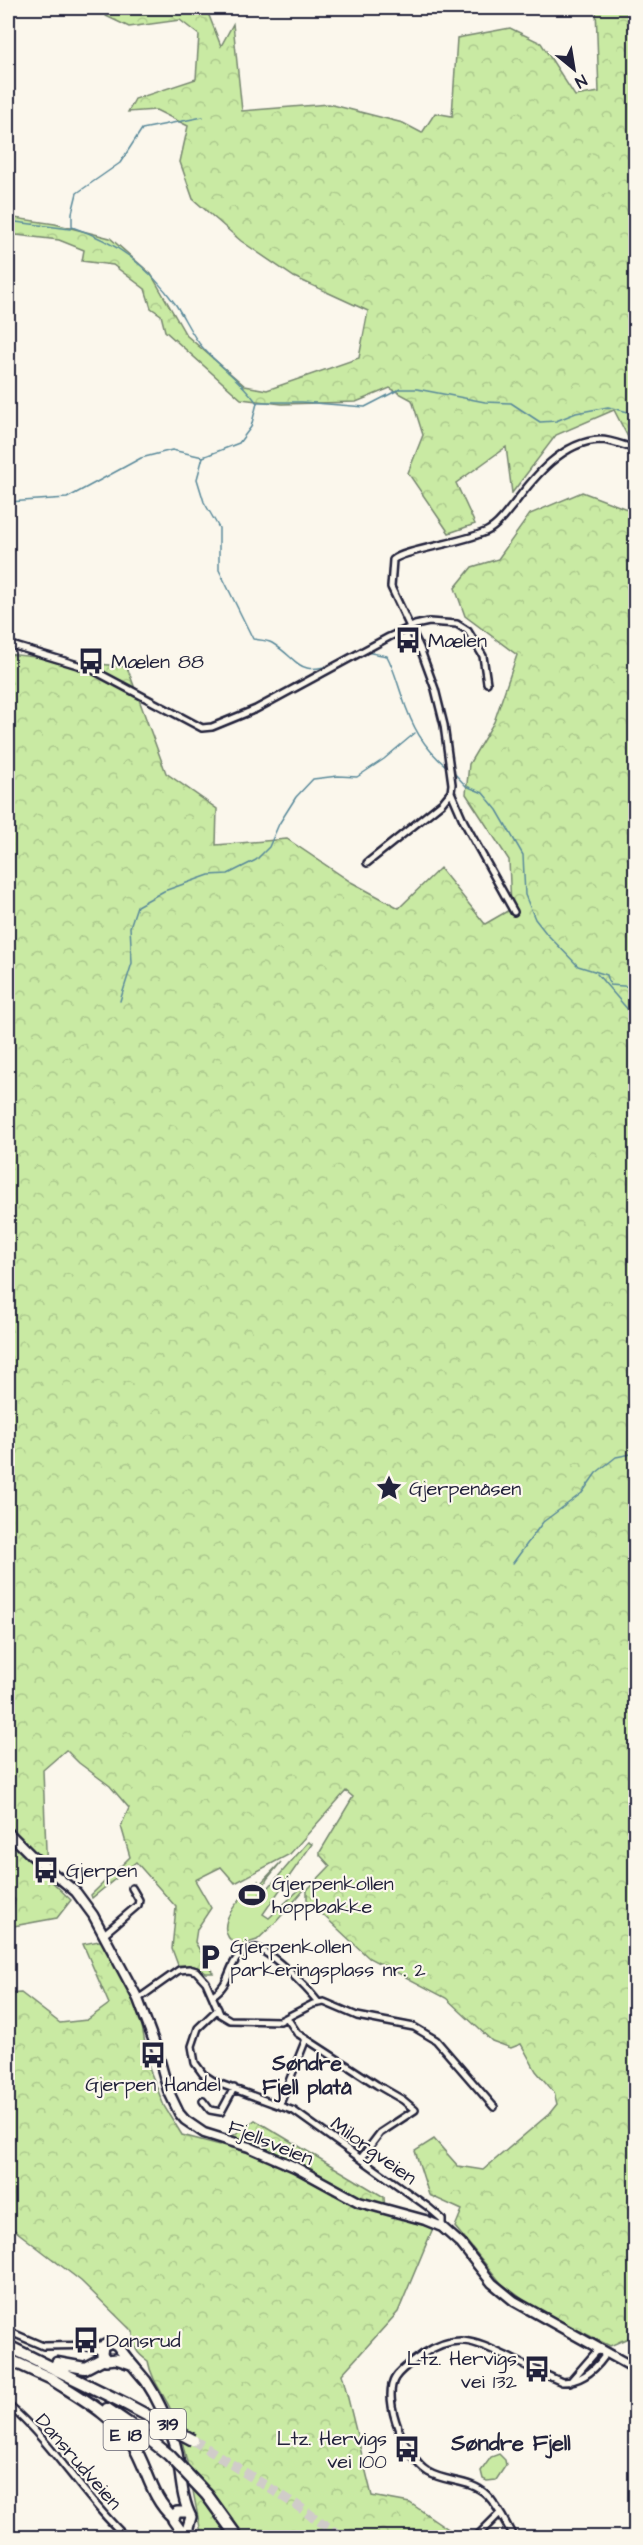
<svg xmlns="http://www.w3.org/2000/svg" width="643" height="2545" font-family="'Architects Daughter',sans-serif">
  <defs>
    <pattern id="forest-crowns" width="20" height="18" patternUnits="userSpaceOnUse" patternTransform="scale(1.5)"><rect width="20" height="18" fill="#c9eaa3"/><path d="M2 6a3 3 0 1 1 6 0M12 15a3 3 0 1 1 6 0" fill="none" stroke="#acc88d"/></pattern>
  </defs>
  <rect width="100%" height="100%" fill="#fbf7ec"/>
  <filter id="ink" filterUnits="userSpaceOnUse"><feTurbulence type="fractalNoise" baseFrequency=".0167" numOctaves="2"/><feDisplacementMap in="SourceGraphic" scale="12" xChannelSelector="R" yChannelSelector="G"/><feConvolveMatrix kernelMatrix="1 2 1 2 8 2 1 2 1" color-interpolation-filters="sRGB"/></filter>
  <g filter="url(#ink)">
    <path fill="url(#forest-crowns)" stroke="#76866f" stroke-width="1.5" d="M107 8H206L221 46 233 24 242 111 329 104 403 123 422 133 435 113 452 116 457 38 510 28 541 43 575 96 599 92 596 8H635V446L631 443 614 410 556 435 512 493 506 447 456 483 475 524 449 533 408 473 423 435 412 400 390 388 356 402 282 404 241 399 165 331 161 315 151 308 145 289 113 265 82 261 84 250 59 240 8 234V217L55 224 110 238 151 274 186 335 245 386 267 390 359 358 368 311 294 277 241 241 193 199 180 162 188 126 156 110 128 112 135 99 196 79 199 35 180 20 129 27 106 16Z
      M582 492 635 512 636 2330 631 2337 610 2346 536 2309 501 2283 455 2227 462 2210 429 2195 415 2151 434 2139 458 2166 483 2170 549 2114 557 2104 554 2092 536 2071 521 2044 511 2048 492 2041 446 1998 369 1958 307 1900V1890L330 1866 320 1855V1852L353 1797 346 1791 290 1854 235 1883 221 1867 195 1880 211 1908 197 1929 195 1942 213 1973H206L194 1966 178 1965 172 1949 176 1907 136 1862 92 1898 91 1895 130 1857 121 1826 129 1808 110 1786 79 1763 66 1750 43 1770 47 1877 71 1900 57 1918 8 1927 15 1900 8 1892V654L127 667 166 773 217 809 216 845 287 839 351 882 399 908 440 868 485 924 511 909 509 860 466 794 469 764 494 722 517 655 465 616 455 588 472 567 498 559 530 514Z
      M104 1940 133 1999 142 2026 149 2068 164 2106 182 2135 220 2145 255 2120 384 2197 385 2214 433 2228 398 2312 342 2374 372 2496 410 2503 460 2537H202C194 2500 189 2461 177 2424 170 2401 152 2384 148 2361 136 2353 133 2347 133 2332L81 2281 8 2225V1994L21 1993 60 2023 87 2020 109 2004 83 1944Z"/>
    <path fill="#c9eaa3" stroke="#76866f" stroke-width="1.5" d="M308 1842 312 1844 263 1914 269 1918 301 1888 304 1890 275 1923 257 1940 238 1946C207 1928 242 1896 258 1881L259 1885 281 1862 267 1879 257 1901Z
      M499 2454 505 2460 506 2465 496 2480 487 2481 483 2479 481 2471 491 2457Z"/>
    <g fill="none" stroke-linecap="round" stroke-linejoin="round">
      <path stroke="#59899a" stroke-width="1.5" d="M8 221 70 229 72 227C117 242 148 266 176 305 185 319 192 336 203 348 221 368 241 380 257 403L251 427 239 443 203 457 172 450 141 458 67 498 8 502
        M72 226V213L77 193 120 163 142 129 203 117
        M258 402H302L365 407 400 389H417L485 402 511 403 540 422 556 421 576 413 608 407 636 414
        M203 457 197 479 204 502 219 528V570L253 639C259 640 267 640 272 643 300 660 297 678 336 663
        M366 652 387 656C394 669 397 682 402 696 412 726 422 746 447 767
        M453 772 466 786 483 793 497 810 523 855 525 895 535 919 546 933 578 966 607 975 610 985 636 987
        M597 974 636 1019
        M120 1001 132 963 130 927 137 906 164 891 209 875 228 874 256 860 269 847 279 824 296 797 313 779 338 776 357 777 384 759 415 733
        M513 1563 543 1522 582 1493 596 1473 616 1457 636 1453"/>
      <path stroke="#d0ccc9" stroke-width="10" stroke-dasharray="10 5" stroke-linecap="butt" d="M193 2440 295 2504 343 2538"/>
      <g stroke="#22223b" stroke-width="10">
        <path id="minor" d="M8 644 91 669 202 728 212 727 256 709 389 637 415 625 429 622 457 624 468 631 483 656 487 683
          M451 792 464 822 514 912
          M367 863 442 803 451 792 452 784 444 725 435 689 420 648 391 587 393 560C402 550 469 542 489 530 500 524 506 513 514 504 534 477 563 441 600 440 612 440 624 446 636 449
          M104 1934 138 1905 139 1900 132 1888
          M213 1995C236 1981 224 1954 256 1948 274 1954 306 1987 318 2002
          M138 1999 179 1970 189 1969 196 1971 206 1982 220 2014 230 2020 280 2021 313 2004 324 2002 357 2016 414 2027 436 2040 494 2107
          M218 2009 198 2028 192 2046 195 2063 203 2074 215 2082 294 2111 428 2207 442 2219V2227
          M287 2018 297 2033 377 2085 403 2100 415 2110 380 2133 361 2158
          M203 2101 210 2110 221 2112 234 2088
          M280 2104 306 2039
          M8 2331 43 2346 104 2345
          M84 2346 102 2352
          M8 2405C54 2444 83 2497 127 2538
          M475 2538 500 2513
          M514 2538C506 2524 499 2507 487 2495 471 2479 446 2483 428 2472 407 2460 381 2400 395 2378 401 2368 414 2361 423 2354 457 2332 474 2341 508 2357 526 2366 544 2374 562 2382 580 2382 594 2371 604 2357L603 2350 596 2352 570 2382"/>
      </g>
      <g stroke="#22223b" stroke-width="13">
        <path id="secondary" d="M8 1832 31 1855 76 1892 93 1915 138 1999 156 2047 168 2090 179 2113 185 2120 204 2133 249 2147 295 2167 359 2202 425 2220 442 2227 461 2244 492 2283 514 2301 636 2369"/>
      </g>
      <g stroke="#22223b" stroke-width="14">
        <path id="primary" d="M131 2364 116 2359 106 2360 102 2354 103 2346 111 2342 117 2345C126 2358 136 2369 146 2381 158 2399 167 2420 174 2441 182 2466 179 2494 191 2517L188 2527 189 2538
          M186 2538 173 2520 177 2512H187"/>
      </g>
      <g stroke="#22223b" stroke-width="15">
        <path id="motorway" d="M8 2346 126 2404
          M8 2359 54 2380
          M57 2363 85 2368 104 2358
          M50 2378C79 2397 113 2414 133 2445 148 2469 151 2498 173 2517
          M107 2409 135 2428
          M207 2495 238 2538"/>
      </g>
      <use href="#minor" stroke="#fbf7ec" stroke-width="5"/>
      <use href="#secondary" stroke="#fbf7ec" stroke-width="8"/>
      <use href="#primary" stroke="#fbf7ec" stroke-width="9"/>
      <use href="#motorway" stroke="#fbf7ec" stroke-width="10"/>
      <g stroke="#22223b" stroke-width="15" stroke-linecap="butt">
        <path id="motorway-bridge" d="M126 2404 193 2440
          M135 2428 169 2455 207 2495"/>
      </g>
      <use href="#motorway-bridge" stroke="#fbf7ec" stroke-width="10"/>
    </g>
  </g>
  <defs>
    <g id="bus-bare" transform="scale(2.07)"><path d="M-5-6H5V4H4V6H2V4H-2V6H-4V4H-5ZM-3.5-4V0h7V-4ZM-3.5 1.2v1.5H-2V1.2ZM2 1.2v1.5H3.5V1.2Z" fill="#22223b" stroke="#fbf7ec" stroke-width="2.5" paint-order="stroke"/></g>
    <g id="sight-bare" transform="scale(2.07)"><path d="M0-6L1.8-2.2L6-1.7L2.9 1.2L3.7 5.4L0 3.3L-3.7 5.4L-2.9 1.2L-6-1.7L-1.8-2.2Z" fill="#22223b" stroke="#fbf7ec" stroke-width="2.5" paint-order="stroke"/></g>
    <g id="stadium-bare" transform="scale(2.07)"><path d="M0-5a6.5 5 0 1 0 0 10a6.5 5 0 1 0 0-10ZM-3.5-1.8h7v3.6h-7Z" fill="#22223b" stroke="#fbf7ec" stroke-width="2.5" paint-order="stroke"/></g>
    <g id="parking-bare" transform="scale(2.07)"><path d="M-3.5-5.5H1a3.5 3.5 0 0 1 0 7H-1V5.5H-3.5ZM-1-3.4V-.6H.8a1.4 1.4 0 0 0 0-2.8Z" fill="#22223b" stroke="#fbf7ec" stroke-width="2.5" paint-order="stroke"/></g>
  </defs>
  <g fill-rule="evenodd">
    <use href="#bus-bare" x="408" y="640"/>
    <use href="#bus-bare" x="91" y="661"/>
    <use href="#sight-bare" x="389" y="1488"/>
    <use href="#bus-bare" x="46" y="1870"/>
    <use href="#stadium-bare" x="252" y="1895"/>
    <use href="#parking-bare" x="210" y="1957"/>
    <use href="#bus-bare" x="153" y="2055"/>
    <use href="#bus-bare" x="86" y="2340"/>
    <use href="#bus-bare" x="537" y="2369"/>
    <use href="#bus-bare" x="407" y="2449"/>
  </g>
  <g text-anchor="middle" stroke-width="4.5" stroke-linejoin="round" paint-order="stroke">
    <g fill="#fbf7ec" stroke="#636270" stroke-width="1.5">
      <rect x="150" y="2409" width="36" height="30" rx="4.5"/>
      <rect x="103.5" y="2420" width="45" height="30" rx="4.5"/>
    </g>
    <g font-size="18" font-weight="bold" fill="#22223b">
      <text x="168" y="2430">319</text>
      <text x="126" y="2441">E 18</text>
    </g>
    <g font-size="20" fill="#22223b" stroke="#fbf7ec" text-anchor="start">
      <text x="428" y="647">Mælen</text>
      <text x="111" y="668">Mælen 88</text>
      <text x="409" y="1495">Gjerpenåsen</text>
      <text x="66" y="1877">Gjerpen</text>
      <text x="272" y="1890">Gjerpenkollen<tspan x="272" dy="23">hoppbakke</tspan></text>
      <text x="230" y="1953">Gjerpenkollen<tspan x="230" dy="23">parkeringsplass nr. 2</tspan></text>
      <text x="153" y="2091" text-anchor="middle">Gjerpen Handel</text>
      <text x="106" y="2347">Dansrud</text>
      <text x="517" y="2365" text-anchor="end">Ltz. Hervigs<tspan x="517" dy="23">vei 132</tspan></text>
      <text x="387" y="2445" text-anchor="end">Ltz. Hervigs<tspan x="387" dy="23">vei 100</tspan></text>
    </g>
    <g font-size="20" fill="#22223b" stroke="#fbf7ec">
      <text transform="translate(271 2142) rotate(22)" y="7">Fjellsveien</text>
      <text transform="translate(374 2150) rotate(36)" y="7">Milorgveien</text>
      <text transform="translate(79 2461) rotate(49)" y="7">Dansrudveien</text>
    </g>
    <g font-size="21" font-weight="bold" fill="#22223b" stroke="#fbf7ec">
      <text x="307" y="2070">Søndre<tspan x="307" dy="24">Fjell platå</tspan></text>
    </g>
    <g font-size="22" font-weight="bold" fill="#22223b" stroke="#fbf7ec">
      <text x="511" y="2450">Søndre Fjell</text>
    </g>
  </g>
  <rect width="643" height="2545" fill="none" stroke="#fbf7ec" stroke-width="30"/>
  <rect x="15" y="15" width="613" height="2515" fill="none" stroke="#22223b" stroke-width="2" filter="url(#ink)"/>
  <g transform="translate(574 69) rotate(150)" stroke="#fbf7ec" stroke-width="4.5" paint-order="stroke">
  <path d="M0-4.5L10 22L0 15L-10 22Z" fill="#22223b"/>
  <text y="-9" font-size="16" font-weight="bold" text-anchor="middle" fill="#22223b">N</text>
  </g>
</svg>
